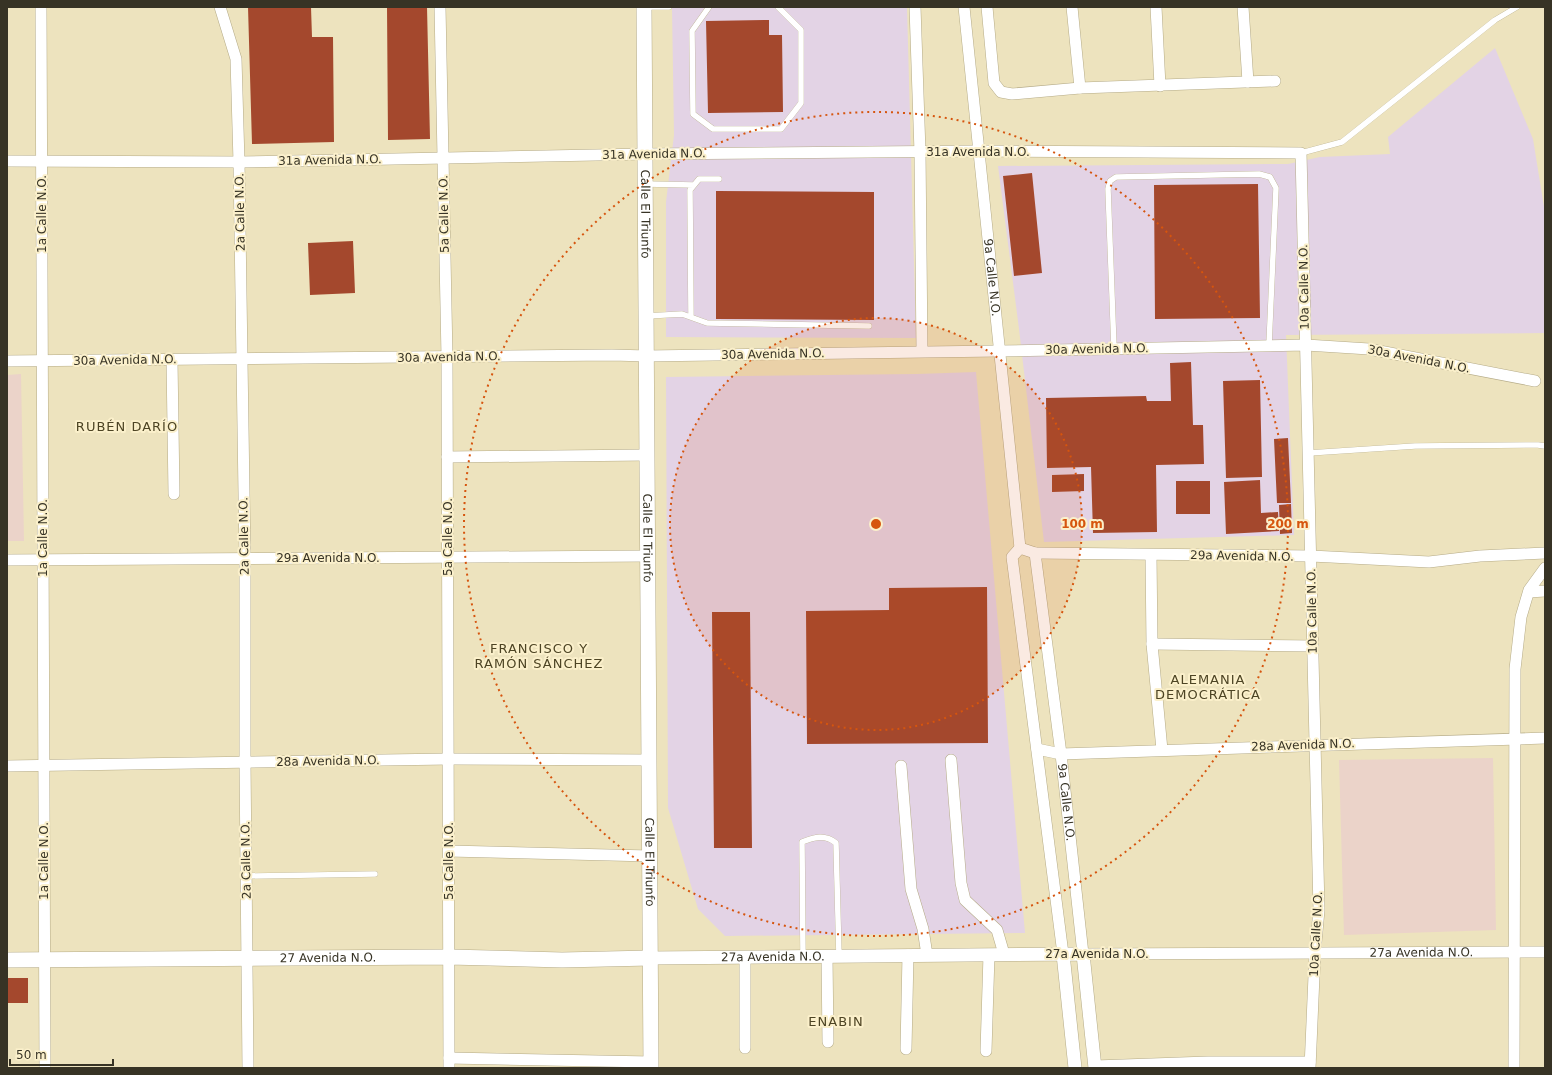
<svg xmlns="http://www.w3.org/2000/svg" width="1552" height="1075" font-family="'DejaVu Sans',sans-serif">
  <rect width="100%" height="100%" fill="#ede3be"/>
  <path fill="#e3d3e5" d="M672 7H907L916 338 666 337V202L674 135Z
    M1495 48 1533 139 1545 213V333L1286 335 1294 535 1044 542 1019 329 998 166 1288 164 1320 157 1390 154 1388 137Z
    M976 372 1025 933 725 936 698 909 668 808 666 377 917 374Z"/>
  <path fill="#ebd3c9" d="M21 374 24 541H7V375Z
    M1493 758 1496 930 1344 935 1339 760Z"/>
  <path fill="#a4482d" d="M248 7H311L312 37H333L334 142 252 144Z
    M387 7H427L430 139 388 140Z
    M769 20V35H782L783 112 708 113 706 21Z
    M1032 173 1042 273 1014 276 1003 176Z
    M1258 184 1260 318 1155 319 1154 185Z
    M716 191 874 192V320L716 319Z
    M353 241 355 293 310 295 308 243Z
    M1191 362 1193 425H1203L1204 464 1156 465 1157 532 1093 533 1091 467 1047 468 1046 398 1146 396 1147 401H1171L1170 363Z
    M1260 380 1262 477 1226 478 1223 381Z
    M1288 438 1291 503H1277L1274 439Z
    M1084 474V491L1052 492V475Z
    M1260 480 1261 513 1278 512 1279 531 1226 534 1224 482Z
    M1176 481H1210V514H1176Z
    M1291 504 1292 533 1280 534 1279 505Z
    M987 587 988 743 807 744 806 611 889 610V588Z
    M712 612H750L752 848H714Z
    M7 978H28V1003H7Z"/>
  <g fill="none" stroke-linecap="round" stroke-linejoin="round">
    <g stroke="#b5ab87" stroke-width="6">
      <path id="service" d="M644 7H669
        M709 7 692 31 693 114 713 129H781L801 103V30L778 7
        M1301 153 1342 142 1495 20 1517 7
        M646 184 694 185
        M647 316 682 314 707 323 869 326
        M691 317 690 190 699 179H719
        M1114 348 1108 189 1110 181 1116 177 1259 174 1270 177 1276 188 1269 345
        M1309 453 1415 446 1538 445 1545 446
        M247 876 375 874
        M803 956 802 842C814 837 825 834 836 843L839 956"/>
    </g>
    <g stroke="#b5ab87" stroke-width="12">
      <g id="minor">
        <path d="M41 7 45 1068"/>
        <path d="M220 7 236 59 239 162 245 559V762L248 1068"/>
        <path d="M440 7 447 357 449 1068"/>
        <path d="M915 7 920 152 922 351"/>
        <path id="s1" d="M964 7 1020 548 1035 553 1061 754 1083 954 1545 952"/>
        <path d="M987 7 994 83 1001 92 1012 94 1080 88 1275 81"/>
        <path d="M1072 7 1080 88"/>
        <path d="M1156 7 1160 86"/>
        <path d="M1243 7 1248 82"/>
        <path d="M7 161 239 162 646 154 978 151 1301 153 1319 910 1315 953 1310 1068"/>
        <path d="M172 360 174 494"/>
        <path d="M7 361 612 355 647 356 999 351 1306 345 1369 349 1535 381"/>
        <path d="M447 457 648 455"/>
        <path d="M1020 548 1012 557 1063 954"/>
        <path d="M1035 553 1311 556 1429 562 1480 556 1545 553"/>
        <path d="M1151 555 1152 644 1162 750"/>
        <path d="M7 560 649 556"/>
        <path d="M1529 592 1545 591"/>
        <path d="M1152 644 1313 646"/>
        <path d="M1037 749 1061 754 1545 738"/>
        <path d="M951 760 961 883 965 900 997 930 1004 954"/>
        <path d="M7 766 449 759 649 760"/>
        <path d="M901 766 911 889 923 929 927 955"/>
        <path d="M449 851 650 856"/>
        <path d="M827 956 828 1042"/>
        <path d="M745 957V1048"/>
        <path d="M906 1049 908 955"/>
        <path d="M986 1051 989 955"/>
        <path d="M449 1058 651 1062"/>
        <path d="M1095 1066 1208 1062H1310"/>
        <path d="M1514 1068 1515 669 1521 617 1529 590 1545 568"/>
      </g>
    </g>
    <g stroke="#b5ab87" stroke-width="14">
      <g id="tertiary">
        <path d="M1063 954 1075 1068"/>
        <path id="s2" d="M650 958 1083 954 1095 1068"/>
      </g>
    </g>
    <g stroke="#b5ab87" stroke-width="16">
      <g id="secondary">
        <path id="s3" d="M644 7 651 1068"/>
        <path id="s4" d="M7 960 449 957 562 960 650 958"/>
      </g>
    </g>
    <use href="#service" stroke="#fff" stroke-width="5.5"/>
    <use href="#minor" stroke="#fff" stroke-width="11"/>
    <use href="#tertiary" stroke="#fff" stroke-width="13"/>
    <use href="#secondary" stroke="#fff" stroke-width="15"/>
  </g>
  <circle cx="876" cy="524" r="206" fill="#d6550e" fill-opacity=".12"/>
  <g fill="none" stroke="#d6550e" stroke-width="2" stroke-dasharray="2 4">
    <circle cx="876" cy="524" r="206"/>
    <circle cx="876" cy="524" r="412"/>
  </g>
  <g text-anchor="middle" stroke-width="4" stroke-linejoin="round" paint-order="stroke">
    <g font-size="12" fill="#373325" stroke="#fbf0cb">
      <text x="978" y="156">31a Avenida N.O.</text>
      <text transform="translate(654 154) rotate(-1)" y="4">31a Avenida N.O.</text>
      <text transform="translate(330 160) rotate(-1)" y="4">31a Avenida N.O.</text>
      <text transform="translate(240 212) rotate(-91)" y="4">2a Calle N.O.</text>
      <text transform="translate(42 214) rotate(-90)" y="4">1a Calle N.O.</text>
      <text transform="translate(444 214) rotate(-91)" y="4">5a Calle N.O.</text>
      <text dy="4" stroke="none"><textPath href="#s3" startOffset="207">Calle El Triunfo</textPath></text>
      <text dy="4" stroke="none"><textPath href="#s1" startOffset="272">9a Calle N.O.</textPath></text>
      <text transform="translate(1304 287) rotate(-91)" y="4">10a Calle N.O.</text>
      <text transform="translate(1097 349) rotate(-1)" y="4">30a Avenida N.O.</text>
      <text transform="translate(773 354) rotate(-1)" y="4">30a Avenida N.O.</text>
      <text transform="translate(449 357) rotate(-1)" y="4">30a Avenida N.O.</text>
      <text transform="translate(1419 359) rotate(11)" y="4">30a Avenida N.O.</text>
      <text transform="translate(125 360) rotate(-1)" y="4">30a Avenida N.O.</text>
      <text transform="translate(244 536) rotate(-91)" y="4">2a Calle N.O.</text>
      <text transform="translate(448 537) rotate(-90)" y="4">5a Calle N.O.</text>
      <text dy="4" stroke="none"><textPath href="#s3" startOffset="531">Calle El Triunfo</textPath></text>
      <text transform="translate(43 538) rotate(-90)" y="4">1a Calle N.O.</text>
      <text transform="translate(1242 556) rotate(1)" y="4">29a Avenida N.O.</text>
      <text x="328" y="562">29a Avenida N.O.</text>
      <text transform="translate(1312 611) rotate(-91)" y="4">10a Calle N.O.</text>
      <text transform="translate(1303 745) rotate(-2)" y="4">28a Avenida N.O.</text>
      <text transform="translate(328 761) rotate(-1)" y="4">28a Avenida N.O.</text>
      <text dy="4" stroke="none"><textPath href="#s1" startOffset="811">9a Calle N.O.</textPath></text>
      <text transform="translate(246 860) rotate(-91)" y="4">2a Calle N.O.</text>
      <text transform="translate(44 861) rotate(-90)" y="4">1a Calle N.O.</text>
      <text transform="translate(449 861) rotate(-90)" y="4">5a Calle N.O.</text>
      <text dy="4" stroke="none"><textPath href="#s3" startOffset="855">Calle El Triunfo</textPath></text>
      <text transform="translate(1316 934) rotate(-87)" y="4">10a Calle N.O.</text>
      <text dy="4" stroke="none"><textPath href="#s1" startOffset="1302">27a Avenida N.O.</textPath></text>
      <text x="1097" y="958">27a Avenida N.O.</text>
      <text dy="4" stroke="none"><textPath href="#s2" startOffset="123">27a Avenida N.O.</textPath></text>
      <text dy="4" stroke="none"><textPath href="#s4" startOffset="321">27 Avenida N.O.</textPath></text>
    </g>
    <g font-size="13" letter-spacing="1" fill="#4d4424" stroke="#fbf0cb">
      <text x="127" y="431">RUBÉN DARÍO</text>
      <text x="539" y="653">FRANCISCO Y<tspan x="539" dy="15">RAMÓN SÁNCHEZ</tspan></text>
      <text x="1208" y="684">ALEMANIA<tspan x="1208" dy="15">DEMOCRÁTICA</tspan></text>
      <text x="836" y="1026">ENABIN</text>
    </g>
  </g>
  <circle cx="876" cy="524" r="6" fill="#d6550e" stroke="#fbf0cb" stroke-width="2"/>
  <g font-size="12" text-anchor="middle" font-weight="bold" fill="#d6550e" stroke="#fbf0cb" stroke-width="4" stroke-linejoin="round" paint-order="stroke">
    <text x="1082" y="528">100 m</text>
    <text x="1288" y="528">200 m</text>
  </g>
  <rect width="1552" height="1075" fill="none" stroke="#373325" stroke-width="16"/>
  <path d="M10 1059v6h103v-6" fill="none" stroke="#373325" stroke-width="2"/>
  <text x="16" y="1059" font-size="12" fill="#373325" stroke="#fbf0cb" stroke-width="3" paint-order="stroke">50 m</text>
</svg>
